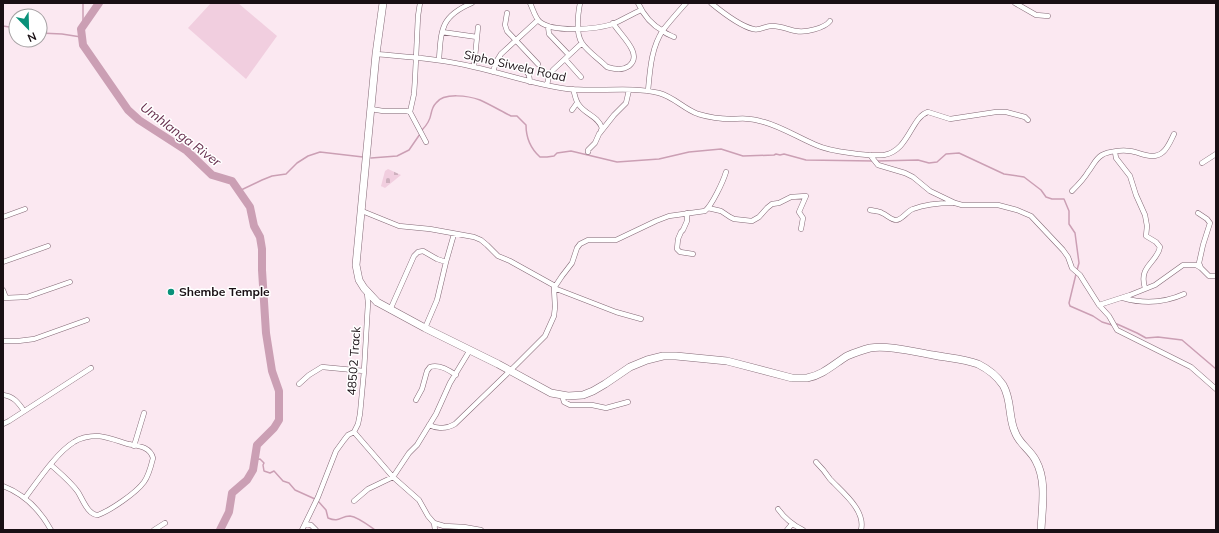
<svg xmlns="http://www.w3.org/2000/svg" width="1219" height="533" font-family="Mulish,sans-serif">
  <defs>
    <pattern id="cemetery-stones" width="16" height="16" patternUnits="userSpaceOnUse"><rect width="16" height="16" fill="#f1cedf"/><path d="M2 7V4a2 2 0 0 1 4 0v3zM10 15v-3a2 2 0 0 1 4 0v3z" fill="#ceb0be"/></pattern>
  </defs>
  <rect width="100%" height="100%" fill="#fbe8f1"/>
  <path fill="url(#cemetery-stones)" d="M388 169 401 175 385 188 381 186 385 171Z"/>
  <path fill="#f1cedf" d="M211 3H238L277 36 246 79 188 28Z"/>
  <g fill="none" stroke-linecap="round" stroke-linejoin="round">
    <path stroke="#cb9fb4" stroke-width="1.5" d="M83 25V3
      M3 26 16 28
      M40 33 62 34 81 37
      M422 130C426 126 430 120 431 114 432 109 433 106 436 103 444 92 469 96 480 100 491 105 501 111 511 116H517L526 125C526 138 530 148 540 157H547L554 156 557 153 571 151 617 162 659 159 689 152 721 149 743 156 774 155 776 154 780 155 784 154 806 160 874 161
      M371 158 397 156 409 150 420 134
      M877 161 918 160 929 163 937 162 946 154 959 153 1004 174 1024 177 1041 190 1046 197 1052 199H1064L1069 211V224L1075 233 1079 263 1077 270
      M239 191 262 180 272 176 286 174 297 163 308 156 320 152 363 157
      M1076 274 1069 303 1070 306 1093 316 1102 322 1112 325 1117 324 1137 333 1146 338 1158 337 1182 340 1216 369
      M254 460 260 459 264 463 263 465 264 471 270 473 274 471 283 481 289 483 295 490 315 499
      M318 501 326 510 328 518C340 523 340 516 350 516 358 517 368 525 375 530"/>
    <path stroke="#cb9fb4" stroke-width="8" d="M99 3 81 29 83 45 128 110 139 120 187 151 212 175 232 181 250 207 254 226 260 237 262 249V270L266 333 272 371 279 391V420L274 428 257 445 253 470 247 480 232 493 229 512 220 530"/>
    <g stroke="#836875" stroke-width="5.5">
      <path id="street" d="M530 3C533 9 535 18 540 22 554 33 597 29 613 24 622 20 632 14 641 10
        M580 3C578 14 575 33 582 43 588 52 599 59 607 67 614 69 622 71 629 66 644 54 620 35 613 23
        M638 3C643 14 652 25 663 31 666 34 670 35 674 37
        M711 3C722 12 740 26 753 29 760 31 765 26 771 26 780 25 788 30 796 31 805 33 825 28 830 21
        M1015 3 1036 15 1048 16
        M507 13 505 25 507 31 538 64
        M548 26 549 34 569 55
        M442 32 477 37
        M376 54C409 57 442 59 474 67 506 74 536 85 568 89 597 92 632 86 659 93 674 97 684 109 698 114 708 117 721 119 731 119 737 119 743 118 749 119 754 119 759 121 764 122 782 127 799 138 816 145 829 151 843 152 857 154 866 155 875 156 884 155 909 151 911 117 928 112L950 119 996 112H1006L1025 117 1028 120
        M565 59 581 77
        M439 60C441 29 441 16 472 3
        M474 67 478 27
        M526 71 529 75 530 82
        M493 72 496 62 501 54 538 20
        M547 85 549 76 553 70 582 43
        M573 89C575 94 575 100 579 105 585 114 598 116 602 128L600 133
        M648 91C650 70 651 48 663 30 670 21 678 12 686 3
        M371 109 383 111H407L410 112 426 142
        M572 110 577 103
        M410 112 414 94 415 79 418 16 420 3
        M588 152V150L595 143 599 134 614 115 626 103 629 90
        M1115 152 1116 158 1130 176 1136 195 1145 215 1147 226 1146 236 1156 242 1160 247C1157 263 1138 266 1145 288
        M870 155 878 165 905 173 913 177 930 191 955 203 962 205H998L1017 210 1031 216 1063 250 1068 257 1072 268 1080 275 1085 283 1099 305 1109 316 1117 330 1191 367 1216 389
        M1202 163 1216 154
        M1072 191C1078 185 1084 179 1088 172 1093 166 1095 159 1102 155 1109 151 1122 150 1130 151 1140 152 1153 161 1163 152 1168 148 1171 140 1174 134
        M708 208 721 211 730 217 734 219 752 221 759 217 767 208 772 204 779 203 791 197 806 196 799 212 803 218 801 229
        M870 210C874 211 879 211 882 213 887 215 891 220 896 220 902 220 907 211 913 209 926 204 940 203 953 203
        M362 211 399 226 430 229 474 237 481 240 487 245 498 256 510 261 555 286
        M687 213V221L683 230 681 232 678 239 677 249 680 252 693 254
        M1198 213 1207 219 1210 223 1203 245 1199 263 1201 268
        M3 217 25 209
        M3 262 48 246
        M554 288 616 312 641 319
        M3 290 6 298
        M3 298 27 297 70 282
        M1123 298C1144 304 1164 303 1184 294
        M1099 305 1130 295 1155 285 1183 265H1196L1201 268 1209 276H1216
        M390 310 414 256 418 252 423 251 437 259 446 262
        M425 328 437 300 446 262 454 234
        M3 341H18L34 339 87 320
        M299 384 309 375 322 367 364 371
        M3 395C13 396 18 402 24 411
        M562 395 564 402 570 405H592L606 408 628 402
        M416 400 422 389 427 371 430 367C438 364 449 370 456 375
        M3 424 9 421 91 368
        M429 425C437 429 447 429 455 424L516 365 545 336 554 316 555 307 554 288 562 276 572 263 577 248 580 244 588 240H616L656 221 669 216 705 211C712 205 723 182 726 172
        M354 432 393 477 419 500 428 516 434 523 435 530
        M134 446 144 413
        M816 462C821 467 826 473 830 479 842 492 866 510 861 530
        M3 486C24 494 40 510 51 530
        M25 498C37 482 57 452 74 442 80 438 90 436 98 436 108 437 118 441 128 444 137 446 150 446 153 458 151 466 149 475 144 482 136 493 111 510 98 515 88 515 83 500 78 492 71 482 60 473 51 465
        M354 501 368 489 393 477 409 453 417 445 436 414 450 383 470 350
        M778 509C785 519 793 525 803 530
        M434 523 444 526 464 527 481 530
        M305 524 311 525 316 530
        M154 530 165 523
        M302 530 318 497 336 451 344 440 348 435 354 432 358 424 360 414 364 371 368 303 367 293
        M787 530 792 524"/>
    </g>
    <g stroke="#836875" stroke-width="8">
      <path id="secondary" d="M383 3 376 54 356 265 359 280 364 288 377 302 425 328 498 364 551 393 568 396 583 395 593 391 605 384 630 367 647 360 663 356H676L727 361 792 378C797 378 802 378 807 378 823 375 834 364 847 356 854 353 862 350 870 348 888 345 915 352 933 355 948 358 964 359 978 364 988 369 997 376 1003 385 1012 400 1008 417 1015 432 1019 444 1031 450 1036 461 1047 481 1042 508 1041 530"/>
    </g>
    <use href="#street" stroke="#fff" stroke-width="4.5"/>
    <use href="#secondary" stroke="#fff" stroke-width="7"/>
  </g>
  <circle fill="#09917a" stroke="#fff" stroke-width="1.5" cx="171" cy="292" r="4"/>
  <g text-anchor="middle" stroke-width="3" stroke-linejoin="round" paint-order="stroke">
    <g font-size="12" fill="#190f14" stroke="#fff">
      <text transform="translate(515 66) rotate(13)" y="4">Sipho Siwela Road</text>
      <text transform="translate(354 361) rotate(-86)" y="4">48502 Track</text>
    </g>
    <g font-size="12" font-weight="bold" fill="#190f14" stroke="#fff" text-anchor="start">
      <text x="179" y="296">Shembe Temple</text>
    </g>
    <g font-size="13" font-style="italic" fill="#662e4d" stroke="#fff">
      <text transform="translate(181 134) rotate(37)" y="5">Umhlanga River</text>
    </g>
  </g>
  <rect width="1219" height="533" fill="none" stroke="#190f14" stroke-width="8"/>
  <g transform="translate(28 28) rotate(157)"><circle r="19" fill="#ffffff" stroke="#a39fa1"/>
  <path d="M0-3L7 15L0 10L-7 15Z" fill="#09917a"/>
  <text y="-6" font-size="11" font-weight="bold" text-anchor="middle" fill="#190f14">N</text>
  </g>
</svg>
